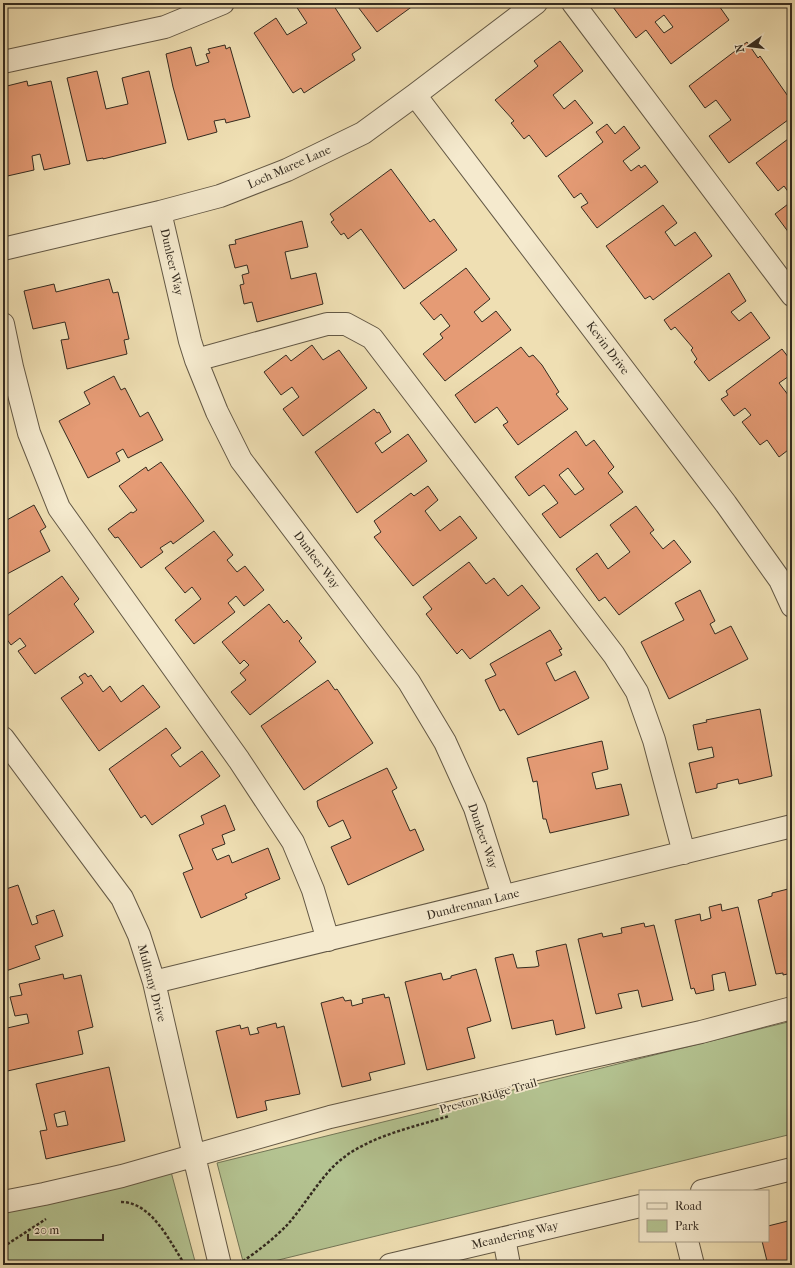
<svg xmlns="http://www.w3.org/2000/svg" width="795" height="1268" font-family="'IM FELL French Canon',serif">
  <rect width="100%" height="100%" fill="#efdfb3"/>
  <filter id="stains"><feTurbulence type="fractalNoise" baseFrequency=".005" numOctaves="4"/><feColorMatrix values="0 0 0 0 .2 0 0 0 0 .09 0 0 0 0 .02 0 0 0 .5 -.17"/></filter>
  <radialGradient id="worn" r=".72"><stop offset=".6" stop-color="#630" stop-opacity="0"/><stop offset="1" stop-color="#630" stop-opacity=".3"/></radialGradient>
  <path fill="#b4c391" stroke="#747758" d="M792 1021V1134L258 1265H244L217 1163Z
    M170 1168 196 1265H3V1210Z"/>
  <path fill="#e59b75" stroke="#342b20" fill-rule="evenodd" d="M294 3H332L361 48 352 54 355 60 304 93 301 88 293 93 254 33 276 18 287 35 307 23Z
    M355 3H417L377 32Z
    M610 3H717L729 20 671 64 646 30 636 38ZM664 15 673 27 664 33 655 22Z
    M560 41 583 71 553 95 564 109 575 100 593 123 546 157 529 135 524 139 511 123 514 121 495 100 538 66 534 61Z
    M747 42 758 58 760 56 792 102V117L729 163 709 136 731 120 716 100 705 108 689 86Z
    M225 45 226 49 230 47 250 117 226 123 225 119 214 121 217 132 188 140 173 87 166 54 191 47 196 66 209 62 206 54 210 53 208 49Z
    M97 71 106 109 128 104 122 78 149 71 166 143 103 159V158L87 161 67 78Z
    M27 81 28 86 51 81 70 164 44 170 40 154 32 156 34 170 3 177V87Z
    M607 124 615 134 624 126 640 148 623 161 631 171 639 165 641 168 645 165 658 182 597 228 581 207 588 203 581 193 574 198 558 176 603 142 596 132Z
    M792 136V197L784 186 778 191 756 163Z
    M391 169 430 222 434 219 457 250 404 289 361 229 348 239 344 233 341 235 331 222 334 220 330 214Z
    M792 201V237L775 214Z
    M663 205 677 223 665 232 675 246 695 232 712 256 653 300 650 296 645 299 606 246Z
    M302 221 308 247 285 252 291 279 316 273 323 304 257 322 252 302 244 304 240 285 244 284 242 275 249 273 247 265 235 268 229 245 236 244 235 240Z
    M466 268 490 299 474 312 482 322 496 311 511 330 445 381 423 354 443 338 440 334 450 326 441 314 434 320 420 303Z
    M729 273 746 301 731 312 739 321 751 312 770 338 709 381 694 362 697 359 691 350 693 348 675 327 671 330 664 320Z
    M109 279 113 293 118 292 129 339 124 340 127 354 67 369 61 340 69 339 65 322 33 329 24 291 54 284 56 292Z
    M312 345 323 360 339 350 367 388 303 436 283 409 299 397 292 387 281 395 264 372 286 355 291 361Z
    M521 347 529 357 533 355 542 365 559 392 556 394 568 409 518 445 503 425 508 422 497 407 475 423 455 395Z
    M782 349 792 362V374L779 383 792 400V447L779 457 767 440 760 445 742 422 751 415 745 408 734 416 721 399 728 395 726 391Z
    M114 376 121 390 125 388 140 417 148 412 163 440 128 458 123 449 116 453 120 461 88 478 59 421 90 404 84 392Z
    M374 409 377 413 379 412 391 432 375 443 382 453 408 434 427 461 357 513 315 452Z
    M576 431 586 446 594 440 614 467 608 473 623 492 560 538 542 514 558 503 544 485 529 496 515 477ZM568 468 584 489 575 495 559 475Z
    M161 462 204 521 173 544 171 541 160 548 163 552 141 568 118 537 115 538 108 529 131 512 133 513 137 510 119 486 146 467 148 471Z
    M428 486 438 500 425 511 440 531 460 516 477 538 413 586 374 537 381 532 374 521 411 493 414 496Z
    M34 505 46 527 40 531 50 551 7 574 3 569V517L5 521Z
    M636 506 654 530 650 533 663 549 674 540 691 562 619 615 605 597 599 601 576 569 597 553 608 569 630 552 610 525Z
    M214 531 233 555 227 560 237 572 245 566 264 590 244 606 236 596 228 603 235 612 194 644 175 620 201 599 192 587 185 593 165 568Z
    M469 562 486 584 494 578 508 596 522 585 540 608 470 659 462 649 457 654 426 614 432 609 423 597Z
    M62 576 79 599 74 604 94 632 35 674 18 651 26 646 20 638 11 645 3 634V619Z
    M700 590 715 621 710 624 715 634 731 626 748 659 669 699 641 642 684 620 675 603Z
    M269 604 284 623 287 620 302 638 299 641 316 662 250 715 231 692 246 680 240 673 249 665 244 660 240 664 222 642Z
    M550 630 562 649 559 650 562 655 546 663 555 681 575 671 589 698 518 735 504 709 500 711 485 680 496 675 490 664Z
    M85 673 88 677 91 675 103 692 110 686 121 702 143 685 160 707 99 751 61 698 83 683 79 677Z
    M328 680 335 690 337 689 373 743 304 790 261 726Z
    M760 709 772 776 739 784 738 779 717 784V788L696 793 689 763 714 757 712 747 698 750 693 725 707 722 706 720Z
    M166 728 181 748 171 755 180 767 202 751 220 776 152 825 145 815 141 818 109 769Z
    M602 741 608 769 592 773 596 789 621 784 629 815 550 833 546 819H543L537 781 533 782 527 758Z
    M387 768 397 788 392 791 410 831 415 829 424 850 348 885 331 847 351 838 343 820 329 827 318 807 317 801Z
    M225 805 235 830 222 835 225 844 212 849 217 860 229 855 232 863 268 848 280 879 245 894 247 898 201 918 183 873 193 869 179 835 204 824 201 816Z
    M18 885 32 925 38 923 36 916 54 910 63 936 35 946 40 959 3 972V890Z
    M792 888V973L783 975V973L776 974 758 900 772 896V893Z
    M721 904 722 911 738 907 756 985 729 991 725 972 712 975 714 990 696 994 694 988 691 989 675 920 700 914 701 921 711 918 709 907Z
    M644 923 645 927 654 925 673 1000 642 1007 638 990 618 994 622 1008 596 1014 578 939 602 933 603 937 622 933 621 928Z
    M566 944 585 1028 556 1035 553 1020 512 1029 495 958 513 954 517 968 535 967 539 966 536 951Z
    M476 969 491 1021 467 1028 475 1058 427 1070 405 982 441 973 443 980 451 978V976Z
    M63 974 64 979 81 975 93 1027 78 1031 83 1054 3 1072V1029L29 1023 27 1014 15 1016 10 997 22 995 19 984Z
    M384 994 385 998 389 997 405 1064 369 1073 371 1080 342 1087 321 1003 343 997 345 1001 351 1000 352 1006 363 1003 362 999Z
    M276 1023 277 1028 284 1026 300 1094 265 1101 267 1110 237 1118 216 1031 240 1025 241 1029 248 1027 250 1035 259 1033 257 1028Z
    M109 1067 125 1141 46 1159 40 1131 47 1130 36 1084ZM65 1111 68 1125 57 1127 54 1114Z
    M792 1220V1265H768L762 1241H768V1226Z"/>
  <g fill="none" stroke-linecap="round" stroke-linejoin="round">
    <g stroke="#635845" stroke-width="24">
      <path id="minor" d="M573 3 792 295
        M3 62 165 27 223 3
        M415 95 726 504 780 580 792 606
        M160 212 190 341 196 360 217 412 241 460 409 682 445 742 475 808 503 896
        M3 249 160 212 220 196 287 170 363 133 415 95 536 3
        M3 324 12 367 29 433 59 508 239 760 293 842 313 890 328 940
        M196 360 327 324H346L372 338 614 655 637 692 654 740 684 853
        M3 738 122 898 139 935 154 982 194 1156 220 1265
        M154 982 792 826
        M702 1191 792 1169
        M3 1202 44 1194 122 1176 330 1117 558 1064 701 1032 792 1008
        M504 1238 509 1265
        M687 1241 693 1265
        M390 1265 640 1206"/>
    </g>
    <path stroke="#342b20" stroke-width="2.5" stroke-dasharray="3 2" stroke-linecap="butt" d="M121 1202C152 1202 170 1242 185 1265
      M3 1247 46 1219
      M243 1261C257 1252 277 1236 288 1224 303 1207 315 1186 331 1169 359 1138 411 1128 449 1116"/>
    <use href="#minor" stroke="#f5eace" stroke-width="22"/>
  </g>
  <g text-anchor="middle" stroke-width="3.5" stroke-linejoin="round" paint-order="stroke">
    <g font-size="12" fill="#342b20" stroke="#f5eace">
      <text transform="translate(289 167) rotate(-24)" y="4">Loch Maree Lane</text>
      <text transform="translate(172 262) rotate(77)" y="4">Dunleer Way</text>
      <text transform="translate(608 348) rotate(53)" y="4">Kevin Drive</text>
      <text transform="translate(317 560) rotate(53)" y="4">Dunleer Way</text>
      <text transform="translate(483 836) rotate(71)" y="4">Dunleer Way</text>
      <text transform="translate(473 904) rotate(-14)" y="4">Dundrennan Lane</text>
      <text transform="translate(152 983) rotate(75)" y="4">Mullrany Drive</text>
      <text transform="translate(488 1096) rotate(-16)" y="4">Preston Ridge Trail</text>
      <text transform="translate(515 1235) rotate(-13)" y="4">Meandering Way</text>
    </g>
  </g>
  <rect width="795" height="1268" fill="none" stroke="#efdfb3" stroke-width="16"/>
  <rect x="4" y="4" width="787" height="1260" fill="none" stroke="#342b20" stroke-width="2"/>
  <rect x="8" y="8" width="779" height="1252" fill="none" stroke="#342b20"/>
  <rect x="639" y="1190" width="130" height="52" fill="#f5eace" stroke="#a89e88"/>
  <rect x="647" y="1203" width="20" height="6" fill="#f5eace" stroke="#a89e88"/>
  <text x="675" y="1210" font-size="12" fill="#342b20">Road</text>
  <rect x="647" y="1220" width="20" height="12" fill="#b4c391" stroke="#a89e88"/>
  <text x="675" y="1230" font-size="12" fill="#342b20">Park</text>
  <g transform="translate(749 46) rotate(256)" stroke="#f5eace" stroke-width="3" paint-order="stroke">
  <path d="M0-3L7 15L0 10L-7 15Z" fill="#342b20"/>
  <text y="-6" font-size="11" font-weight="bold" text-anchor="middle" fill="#342b20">N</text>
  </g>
  <path d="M28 1234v6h75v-6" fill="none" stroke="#342b20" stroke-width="2"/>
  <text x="34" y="1234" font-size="12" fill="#342b20" stroke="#f5eace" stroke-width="3" paint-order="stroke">20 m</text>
  <rect width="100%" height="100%" filter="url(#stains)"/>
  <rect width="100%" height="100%" fill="url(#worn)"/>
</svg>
